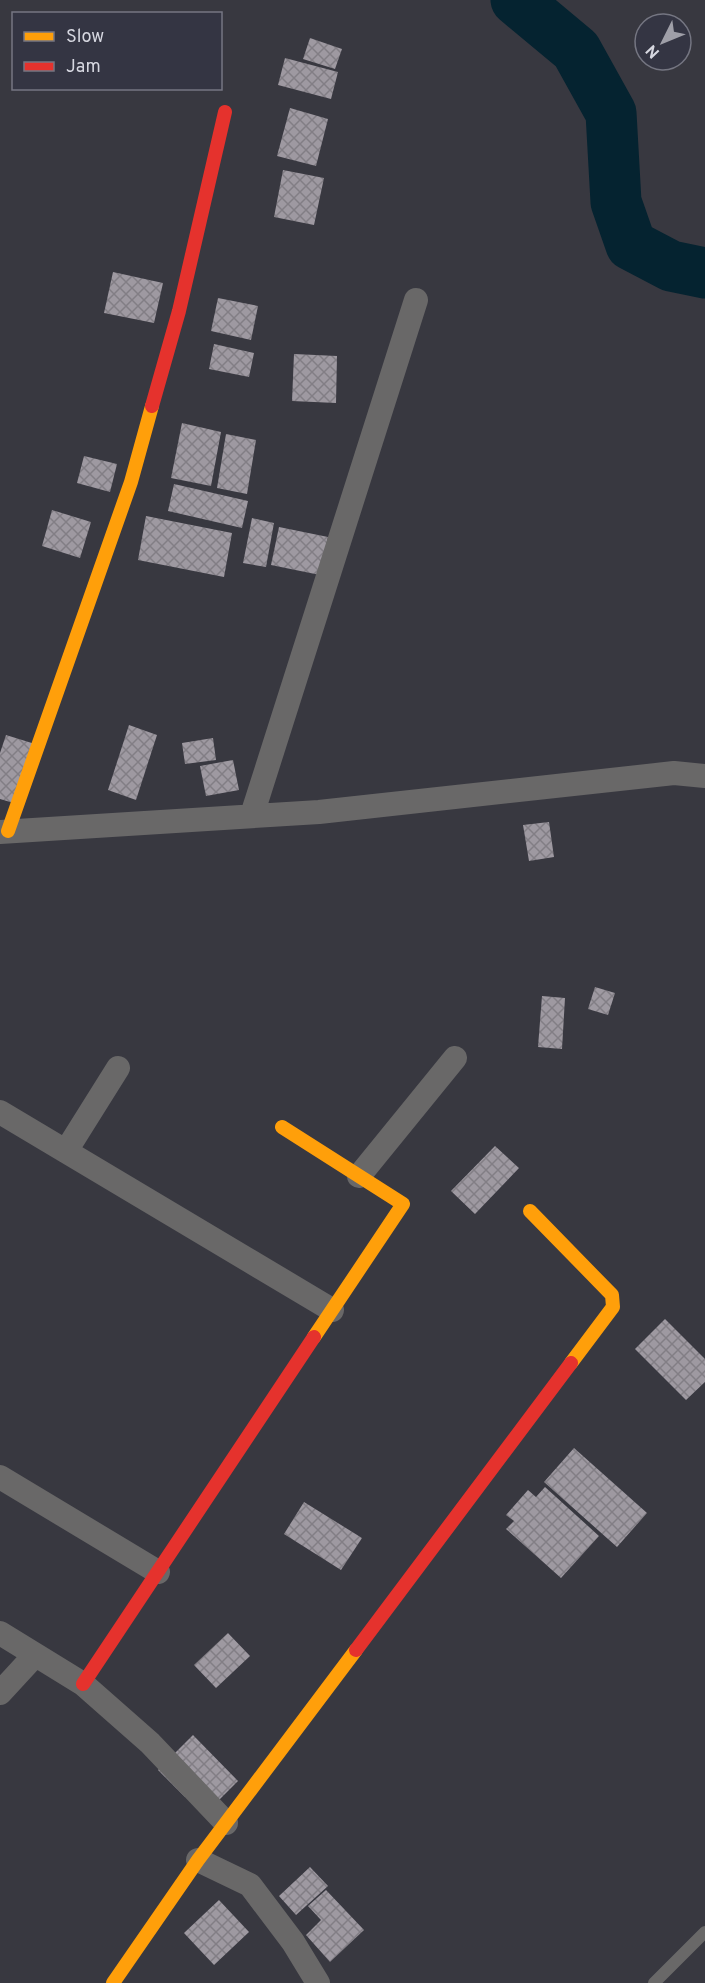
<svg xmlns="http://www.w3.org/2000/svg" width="705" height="1983" font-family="Overpass,sans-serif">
  <defs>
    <pattern id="building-cross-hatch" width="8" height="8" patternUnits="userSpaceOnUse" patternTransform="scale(1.5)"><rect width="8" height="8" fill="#9e99a1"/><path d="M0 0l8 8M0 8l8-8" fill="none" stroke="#827e85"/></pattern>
  </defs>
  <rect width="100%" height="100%" fill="#383840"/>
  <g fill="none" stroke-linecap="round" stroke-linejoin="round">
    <path stroke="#052330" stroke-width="51" d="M516 0 576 50 611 113 616 202 631 245 671 266 705 273"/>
  </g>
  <path fill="url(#building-cross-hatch)" d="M310 38 342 49 335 69 303 59Z
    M285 58 338 72 331 99 278 85Z
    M290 108 328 119 316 166 277 156Z
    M283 170 324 178 314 225 274 217Z
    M113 272 163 283 154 323 104 313Z
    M218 298 258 306 251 340 211 331Z
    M214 344 254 353 249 377 209 369Z
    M294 354 337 356 336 403 292 401Z
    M182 423 221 432 211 486 171 478Z
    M226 434 256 440 247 494 217 488Z
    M84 456 117 464 110 492 77 483Z
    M174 484 248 501 242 528 168 511Z
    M52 510 91 522 80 558 42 546Z
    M146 516 232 533 224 577 138 560Z
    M252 518 274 523 266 567 243 563Z
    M279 527 328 537 320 575 271 565Z
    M129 725 157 735 136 800 108 790Z
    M6 735 35 744 17 804 0 799V753Z
    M213 738 216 760 185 764 182 743Z
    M233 760 239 790 206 796 200 766Z
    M549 822 554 857 529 861 523 825Z
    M595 987 615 993 608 1015 588 1009Z
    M542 996 565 998 562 1049 538 1047Z
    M495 1146 519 1168 475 1214 451 1191Z
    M665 1319 705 1359V1382L686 1400 635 1349Z
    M574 1448 647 1513 617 1547 544 1482Z
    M545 1487 599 1536 561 1578 506 1529 514 1521 506 1515 528 1490 536 1497Z
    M304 1502 362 1538 341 1570 284 1534Z
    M228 1633 250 1656 216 1688 194 1665Z
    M193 1735 238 1781 213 1806 195 1788 185 1797 158 1770Z
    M310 1867 328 1886 296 1915 279 1896Z
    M326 1890 364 1930 330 1962 306 1935 321 1920 308 1906Z
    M219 1900 249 1932 214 1965 184 1933Z"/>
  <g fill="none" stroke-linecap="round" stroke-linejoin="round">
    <path stroke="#696868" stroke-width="12" d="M654 1983 705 1932"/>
    <path stroke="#696868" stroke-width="24" d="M252 815 416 300
      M0 832 319 812 674 773 705 776
      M0 1112 332 1310
      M66 1151 118 1068
      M359 1176 455 1058
      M0 1477 158 1572
      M0 1633 83 1684 150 1743 226 1823
      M0 1693 35 1655
      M198 1860 250 1885 293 1942 318 1983"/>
    <path stroke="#ff9f0a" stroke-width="14" d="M8 831 131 482 152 406
      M282 1127 403 1204 314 1337
      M530 1211 612 1295 613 1307 571 1363
      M113 1983 198 1860 356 1650"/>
    <path stroke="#e5322d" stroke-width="14" d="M152 406 179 311 225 112
      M356 1650 571 1363
      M83 1684 314 1337"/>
  </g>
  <rect x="12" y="12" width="210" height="78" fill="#343543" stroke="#757682" stroke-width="1.5"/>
  <rect x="24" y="32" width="30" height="9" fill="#ff9f0a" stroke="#757682" stroke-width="1.5"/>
  <text x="66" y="42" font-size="18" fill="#d6d7e0">Slow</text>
  <rect x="24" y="62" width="30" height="9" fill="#e5322d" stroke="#757682" stroke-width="1.5"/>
  <text x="66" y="72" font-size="18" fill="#d6d7e0">Jam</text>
  <g transform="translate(663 42) rotate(227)"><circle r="28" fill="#343543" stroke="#757682" stroke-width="1.5"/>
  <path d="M0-4.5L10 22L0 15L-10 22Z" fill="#9f9fa8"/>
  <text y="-9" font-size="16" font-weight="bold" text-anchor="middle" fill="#d6d7e0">N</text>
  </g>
</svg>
